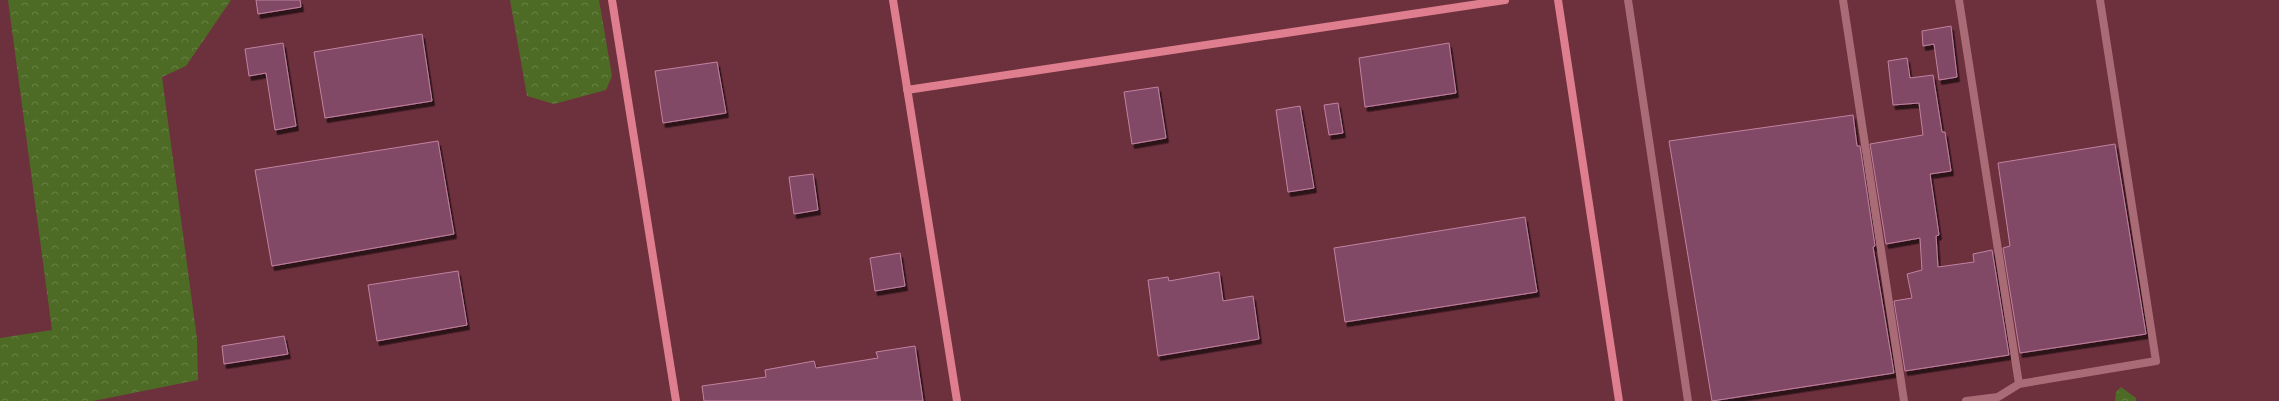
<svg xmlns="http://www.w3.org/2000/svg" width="2279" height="401" font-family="'Fira Sans',sans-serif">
  <defs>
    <pattern id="forest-crowns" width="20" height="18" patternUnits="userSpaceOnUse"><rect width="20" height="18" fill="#4e6b26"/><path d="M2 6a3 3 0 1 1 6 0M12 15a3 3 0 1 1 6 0" fill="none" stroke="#687f45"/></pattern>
    <filter id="shadow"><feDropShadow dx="2.5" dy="4.5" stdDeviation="0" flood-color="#0009"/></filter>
  </defs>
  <rect width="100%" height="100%" fill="#6d303d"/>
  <path fill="url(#forest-crowns)" d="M8 0H231L186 66 162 77 197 339 198 380 93 401H0V338L52 330Z
    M510 0H599L612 76 606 90 554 104 527 96Z
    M2121 387 2136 398V401H2115L2116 392Z"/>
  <path fill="#814865" stroke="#c282a1" filter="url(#shadow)" d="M256 0H300L301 7 258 14Z
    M1951 26 1957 77 1939 80 1934 44 1923 46 1922 31Z
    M422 34 432 101 325 118 314 52Z
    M283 43 296 126 275 130 266 73 249 76 245 49Z
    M1449 43 1456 93 1365 107 1359 58Z
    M1907 58 1910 78 1933 75 1942 132H1945L1951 171 1930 174 1939 235 1936 236 1938 267 1974 262 1973 254 1992 250 2009 355 1905 371 1894 301 1912 298 1907 274 1922 270 1920 238 1886 244 1870 144 1923 135 1919 103 1893 105 1888 61Z
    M717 62 726 113 663 123 655 71Z
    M1158 87 1166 138 1132 144 1124 92Z
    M1338 103 1343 133 1329 135 1324 105Z
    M1300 106 1314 188 1288 192 1276 110Z
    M1853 115 1857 146H1860L1875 246 1873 247 1894 373 1712 401 1669 141Z
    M438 141 454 234 272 266 255 170Z
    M2115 144 2146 334 2020 353 2003 248 2010 246 1998 163Z
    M813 174 818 210 794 214 789 177Z
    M1525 217 1537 292 1345 322 1334 248Z
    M900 253 905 286 875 291 870 258Z
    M458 271 467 325 377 341 368 285Z
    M1219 272 1223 301 1253 296 1259 339 1158 356 1148 280 1168 277 1169 281Z
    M284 336 288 354 224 364 222 346Z
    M915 346 923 401H704L702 386 766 377 765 370 814 361 816 368 878 358 876 352Z"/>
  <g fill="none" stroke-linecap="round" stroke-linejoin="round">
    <path stroke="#a96c76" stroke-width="8" d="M1628 0 1688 401
      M1843 0 1904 401
      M1959 0 2019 384
      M1966 401 1998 397 2019 384 2156 361 2100 0"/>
    <path stroke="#df7e8f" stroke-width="8" d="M612 0 676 401
      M893 0 957 401
      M1558 0 1619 401
      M907 90 1505 0"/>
  </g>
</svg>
